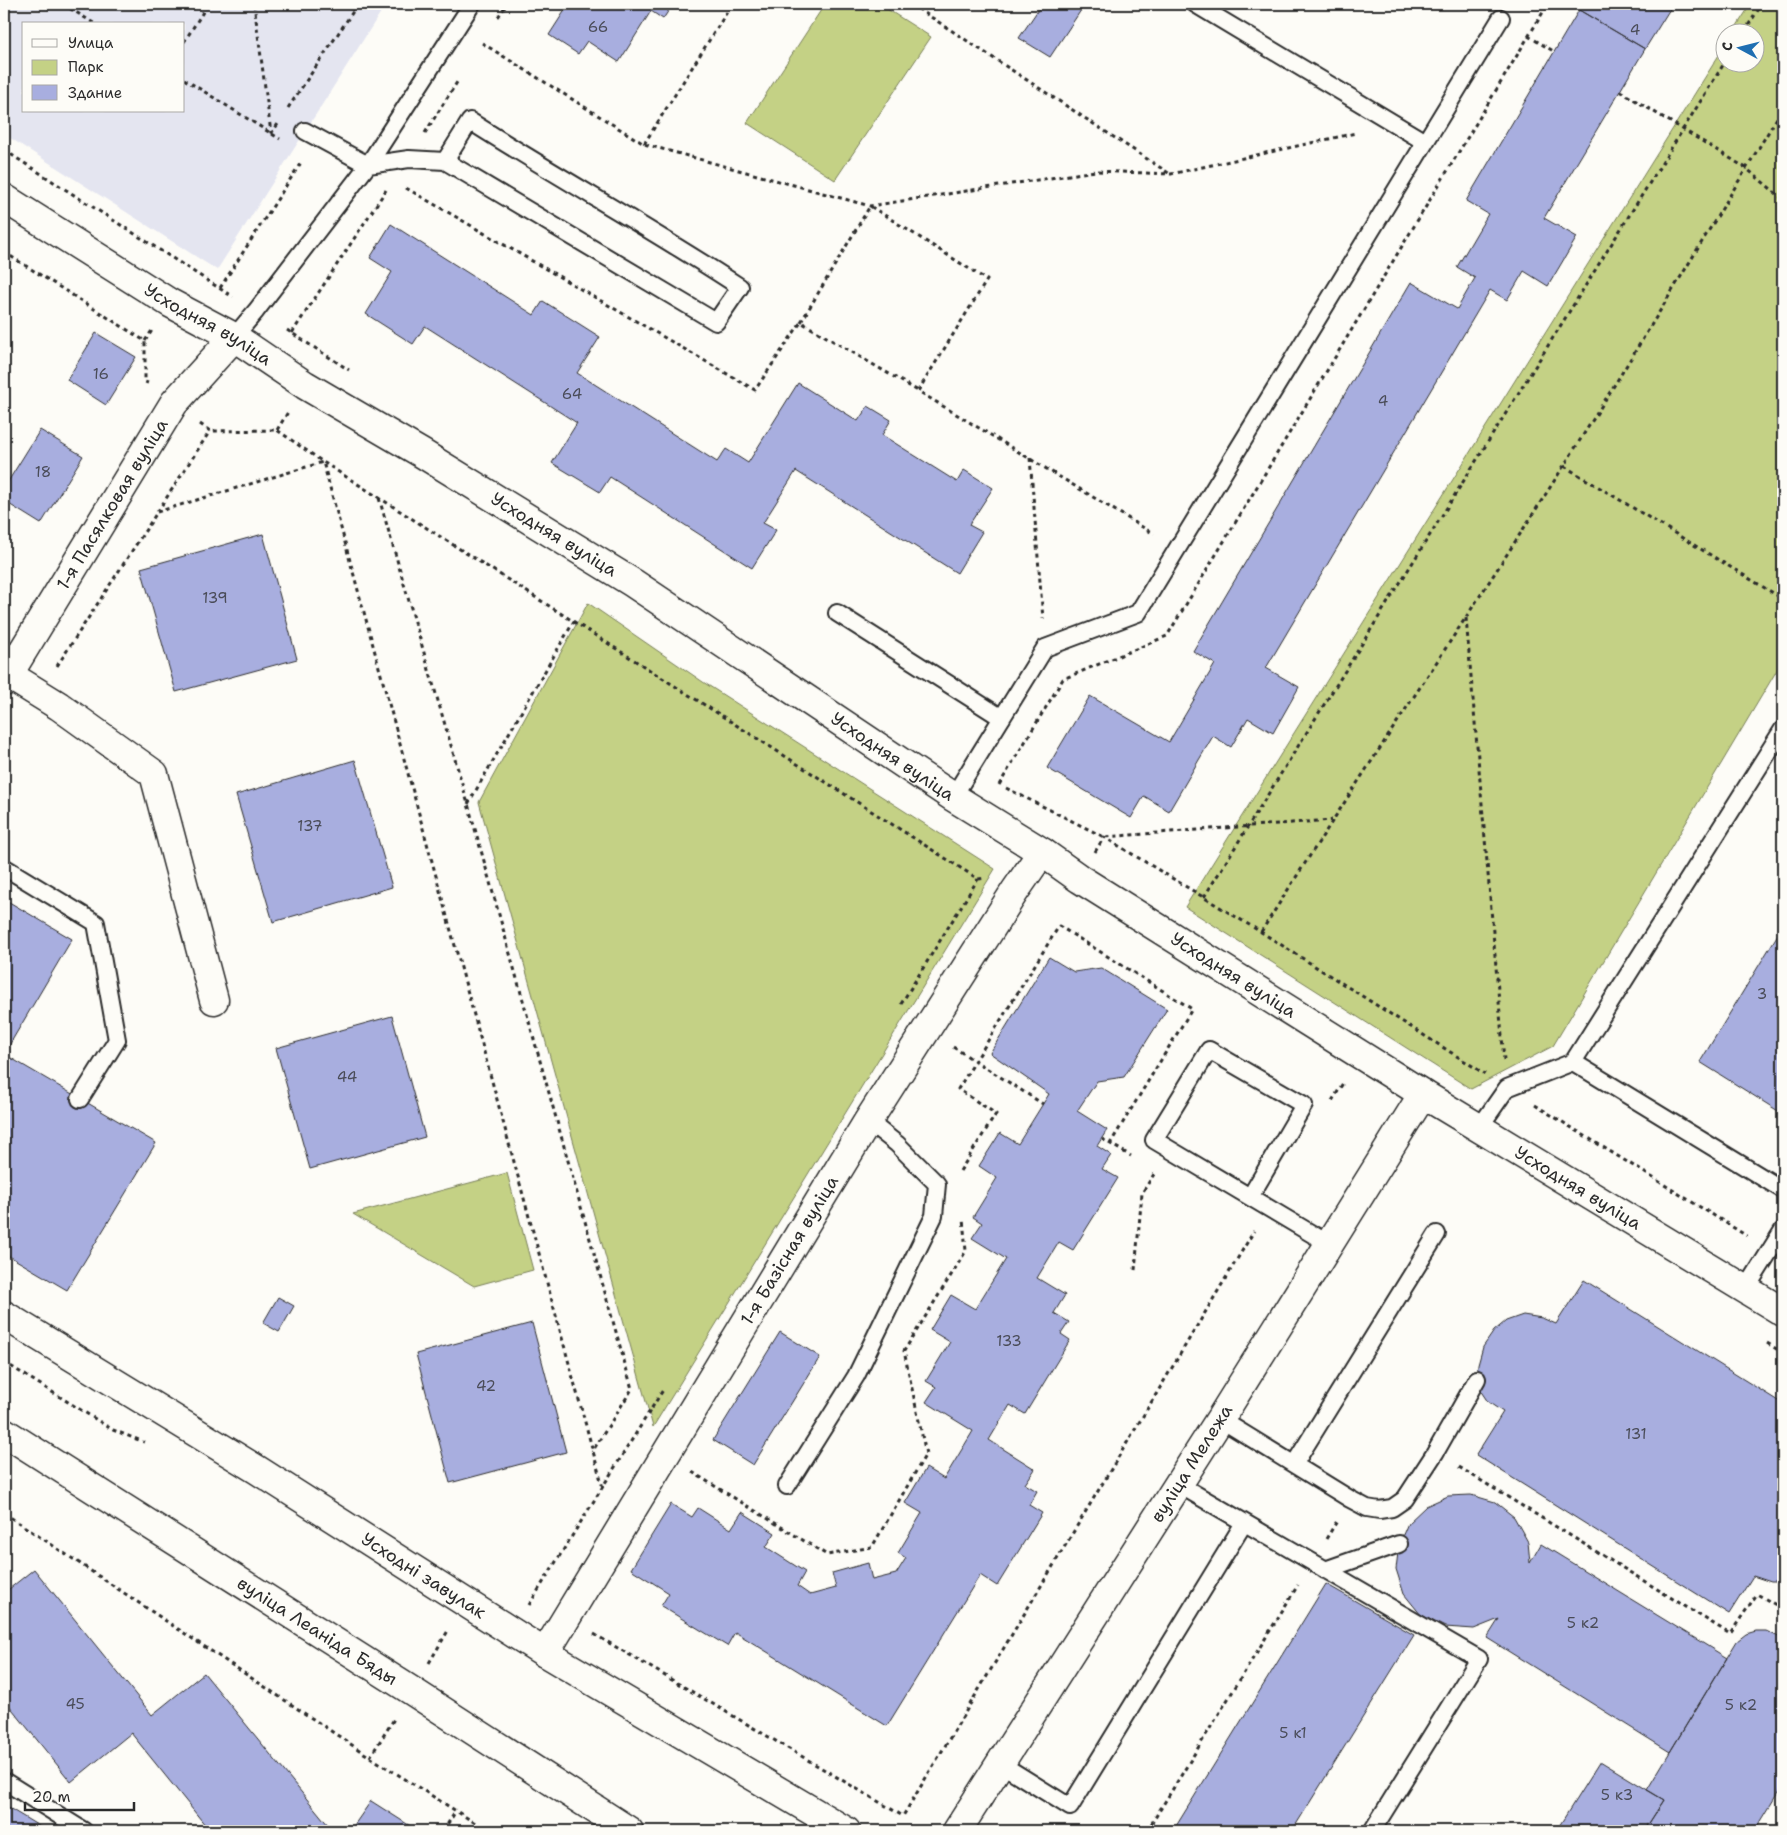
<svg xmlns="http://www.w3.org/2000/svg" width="1787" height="1835" font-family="'Shantell Sans',sans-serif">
  <rect width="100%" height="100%" fill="#fdfcf7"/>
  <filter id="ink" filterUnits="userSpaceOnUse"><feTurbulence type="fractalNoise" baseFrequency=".02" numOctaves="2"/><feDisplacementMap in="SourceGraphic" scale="10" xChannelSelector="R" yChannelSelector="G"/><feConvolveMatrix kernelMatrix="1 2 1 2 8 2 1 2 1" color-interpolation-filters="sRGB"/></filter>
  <g filter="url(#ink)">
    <path fill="#e4e5f0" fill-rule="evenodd" d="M4 4H386L217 270 4 134ZM24 24H184V111H24Z"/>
    <path fill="#c4d185" stroke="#787e58" d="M825 4H879L931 37 835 180 747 123Z
      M1751 4H1783V660L1553 1046 1471 1089 1185 907 1724 47V62H1754V32H1733Z
      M588 603 703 682 995 869 653 1427 479 802Z
      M507 1173 533 1270 474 1286 353 1214Z"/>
    <path fill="#a8aedf" stroke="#2b2b2b" d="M569 4H673L663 19 651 11 619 62 587 41 578 54 549 35Z
      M1042 4H1085L1050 57 1019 38Z
      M1583 4H1673L1645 49 1579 10Z
      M1579 10 1645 49 1544 218 1577 237 1548 286 1524 271 1507 300 1490 290 1266 668 1299 687 1273 733 1248 718 1231 747 1213 736 1169 811 1144 796 1131 818 1047 768 1090 696 1169 742 1215 664 1193 651 1411 282 1457 309 1475 278 1457 267 1488 214 1466 201Z
      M391 224 534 315 543 301 600 337 577 373 717 462 726 449 748 463 798 383 858 421 868 406 891 420 882 435 957 482 964 470 993 488 969 525 982 532 957 573 796 471 763 523 776 530 752 568 610 477 600 492 552 463 577 423 425 326 413 344 366 314 392 272 370 258Z
      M96 333 136 357 106 405 67 380Z
      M40 430 83 456 41 524 4 501V488Z
      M263 534 297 659 176 692 141 568Z
      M355 760 392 887 273 922 236 795Z
      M4 899 72 939 4 1054 156 1143 67 1290 4 1253Z
      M1783 926V1114L1700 1062Z
      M1049 957 1074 972 1101 968 1167 1009 1124 1077 1097 1081 1077 1111 1107 1130 1097 1146 1111 1155 1102 1169 1118 1178 1073 1250 1059 1242 1037 1278 1065 1295 1054 1313 1069 1322 1061 1334 1070 1340 1025 1414 1010 1405 989 1440 1035 1469 1025 1484 1037 1491 1029 1505 1042 1513 997 1586 980 1575 887 1726 735 1632 727 1646 661 1606 669 1593 631 1569 671 1504 692 1517 698 1508 731 1529 742 1512 775 1533 766 1547 805 1572 797 1586 810 1595 836 1588 832 1573 868 1563 872 1580 896 1574 906 1558 898 1553 922 1513 905 1503 926 1468 944 1479 973 1431 926 1402 936 1387 926 1381 950 1342 930 1330 951 1295 975 1309 1006 1259 972 1238 982 1223 973 1217 997 1178 979 1166 1000 1133 1018 1144 1049 1094 990 1053Z
      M392 1016 425 1137 310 1169 276 1048Z
      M1584 1280 1783 1404V1582H1771L1753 1576 1729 1614 1476 1455 1503 1412 1488 1402 1480 1390 1477 1379 1478 1365 1483 1347 1494 1331 1506 1321 1523 1315 1542 1318 1556 1324Z
      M278 1297 294 1306 279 1332 263 1323Z
      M532 1323 566 1452 450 1483 416 1354Z
      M780 1332 820 1357 753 1465 713 1440Z
      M1471 1495 1495 1502 1514 1517 1528 1542 1530 1563 1541 1544 1727 1658 1670 1752 1487 1638 1499 1619 1474 1629 1445 1627 1421 1615 1404 1594 1396 1569 1399 1544 1408 1523 1426 1506 1448 1496Z
      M34 1569 152 1715 204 1673 333 1831H210L131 1733 71 1782 4 1699V1593Z
      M1326 1584 1414 1635 1292 1831H1173Z
      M1756 1631H1766L1783 1639V1785L1755 1831H1644L1664 1800 1647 1790 1737 1641 1746 1634Z
      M1600 1761 1664 1800 1644 1831H1556Z
      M371 1801 418 1831H350Z
      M4 1805 47 1831H4Z"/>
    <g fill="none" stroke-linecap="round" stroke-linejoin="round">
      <g stroke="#2b2b2b" stroke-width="20">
        <path id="lane" d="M1195 4 1425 142
          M305 131 368 165 409 159 445 161 716 322 740 287C652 229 559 178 470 121L445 161
          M234 337 256 311 368 165 472 4
          M837 613 1002 718
          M953 797 1045 648 1138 613 1501 18
          M4 867 96 923 117 1040 80 1099
          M1573 1062 1783 729
          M1479 1128 1507 1088 1573 1062 1783 1190
          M1250 1197 1304 1105 1209 1050 1154 1140 1329 1244
          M1746 1289 1783 1230
          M1220 1419 1350 1499 1367 1508 1379 1510 1392 1508 1405 1499 1435 1453 1477 1379
          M1295 1463 1437 1234
          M1178 1484 1479 1659 1372 1831
          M787 1486 856 1376 934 1216 937 1184 897 1144 868 1121
          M1325 1570 1399 1544
          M1001 1764 1070 1807 1244 1523
          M4 1781 84 1831"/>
      </g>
      <g stroke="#2b2b2b" stroke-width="31">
        <g id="street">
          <path id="s1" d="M4 198 170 303 234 337 305 385 423 454 633 583 953 797 1042 852 1080 879 1423 1094 1783 1312"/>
          <path d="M9 675 59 706 154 774 214 1000"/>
          <path id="s2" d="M4 682 174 403 234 337"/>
          <path id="s3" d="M4 1315 256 1469 545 1653 846 1831"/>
          <path id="s4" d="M545 1653 868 1121 1015 891 1042 852"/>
          <path id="s5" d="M957 1831 1220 1419 1423 1094"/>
        </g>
      </g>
      <g stroke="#2b2b2b" stroke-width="31">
        <g id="secondary">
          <path id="s6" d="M4 1432 412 1691 629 1831"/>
        </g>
      </g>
      <path stroke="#2b2b2b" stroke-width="3" stroke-dasharray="4 4" stroke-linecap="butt" d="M63 4 95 24
        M254 4 271 133
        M343 4 354 10
        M911 4 1170 174
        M498 17 507 4
        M1744 32 1762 4
        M1528 36 1555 52
        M184 42 208 4
        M482 43 644 144 870 206 1095 171 1171 174 1356 133
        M184 79 280 139
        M1620 91 1746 168 1783 199
        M288 108 358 4
        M425 133 459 79
        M271 134 278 124
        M644 144 732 4
        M4 150 233 297
        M406 188 755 390 801 322 918 391
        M4 252 145 341V382L148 383
        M220 288 302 161
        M801 322 870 206 987 280 918 391 1154 534
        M287 330 349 370
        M292 333 386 190
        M145 341 153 329
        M200 424 210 431 277 430 323 462 978 879 985 878
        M277 430 288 412
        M1030 458 1043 619
        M1564 466 1783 599
        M379 498 468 804 632 1389 592 1452
        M157 512 323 462 603 1488
        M1466 618 1504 1060
        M57 666 210 431
        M999 785 1063 679 1167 636 1548 4
        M1006 788 1104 837 1332 820
        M468 804 574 621
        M1095 852 1104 837 1261 932 1485 1074
        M1204 897 1725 62
        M1261 932C1360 776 1464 623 1563 467 1638 349 1710 228 1783 108
        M901 1004 978 879
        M953 1047 1043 1104
        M1332 1101 1343 1083
        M1535 1105 1747 1236
        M1102 1139 1131 1156
        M960 1171 996 1114 958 1089 1059 926 1192 1009 1110 1144
        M1135 1270 1142 1193 1156 1171
        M1767 1343 1783 1353
        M4 1362 113 1430 144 1442
        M1459 1467 1730 1634 1757 1594 1783 1609
        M692 1472 827 1555 872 1547 926 1454 904 1351 966 1251 963 1219
        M4 1513 370 1757 488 1831
        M1326 1539 1337 1521
        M529 1605 663 1390
        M594 1634 903 1816 1254 1231
        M429 1663 449 1629
        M370 1757 394 1719
        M443 1831 456 1811
        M1147 1831 1298 1585"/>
      <use href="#lane" stroke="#fdfcf7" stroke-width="16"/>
      <use href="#street" stroke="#fdfcf7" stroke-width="28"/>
      <use href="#secondary" stroke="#fdfcf7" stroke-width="28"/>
    </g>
  </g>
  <g text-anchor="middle" stroke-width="4" stroke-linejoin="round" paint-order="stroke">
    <g font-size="15" fill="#4a4c58">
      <text x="598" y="32">66</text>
      <text x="1635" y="35">4</text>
      <text x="101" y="379">16</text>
      <text x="572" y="399">64</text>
      <text x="1383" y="406">4</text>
      <text x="43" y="477">18</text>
      <text x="215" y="603">139</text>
      <text x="310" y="831">137</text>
      <text x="1762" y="999">3</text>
      <text x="347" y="1082">44</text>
      <text x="1009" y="1346">133</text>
      <text x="486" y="1391">42</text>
      <text x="1636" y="1439">131</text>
      <text x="1583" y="1628">5 к2</text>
      <text x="75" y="1709">45</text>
      <text x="1741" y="1710">5 к2</text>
      <text x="1293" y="1738">5 к1</text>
      <text x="1617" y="1800">5 к3</text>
    </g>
    <g font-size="18" fill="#2b2b2b" stroke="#fdfcf7">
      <text dy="6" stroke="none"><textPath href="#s1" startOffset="240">Усходняя вуліца</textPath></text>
      <text dy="6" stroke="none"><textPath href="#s2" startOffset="208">1-я Пасялковая вуліца</textPath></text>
      <text dy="6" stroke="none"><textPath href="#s1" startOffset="645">Усходняя вуліца</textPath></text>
      <text dy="6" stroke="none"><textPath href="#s1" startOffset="1050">Усходняя вуліца</textPath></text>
      <text dy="6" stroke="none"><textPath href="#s1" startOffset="1455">Усходняя вуліца</textPath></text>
      <text dy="6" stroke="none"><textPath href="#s1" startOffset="1860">Усходняя вуліца</textPath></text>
      <text dy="6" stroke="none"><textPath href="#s4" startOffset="471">1-я Базісная вуліца</textPath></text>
      <text dy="6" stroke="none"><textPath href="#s5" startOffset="436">вуліца Мележа</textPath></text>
      <text dy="6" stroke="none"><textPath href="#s3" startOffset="494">Усходні завулак</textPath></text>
      <text dy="6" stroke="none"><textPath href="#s6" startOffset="371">вуліца Леаніда Бяды</textPath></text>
    </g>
  </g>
  <rect width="1787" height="1835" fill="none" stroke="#fdfcf7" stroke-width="20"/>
  <rect x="10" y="10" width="1767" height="1815" fill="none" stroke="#2b2b2b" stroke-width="2" filter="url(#ink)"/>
  <rect x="22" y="22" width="162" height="90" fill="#fdfcf7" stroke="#a9a8a5"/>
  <rect x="32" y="39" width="25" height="8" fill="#fdfcf7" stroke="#a9a8a5"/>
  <text x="68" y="48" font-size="15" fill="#2b2b2b">Улица</text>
  <rect x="32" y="60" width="25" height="15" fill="#c4d185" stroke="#a9a8a5"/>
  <text x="68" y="72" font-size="15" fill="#2b2b2b">Парк</text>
  <rect x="32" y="85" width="25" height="15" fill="#a8aedf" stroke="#a9a8a5"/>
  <text x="68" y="98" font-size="15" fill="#2b2b2b">Здание</text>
  <g transform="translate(1740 48) rotate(277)"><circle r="24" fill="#fdfcf7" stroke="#a9a8a5"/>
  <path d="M0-4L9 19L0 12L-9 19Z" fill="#1f6fb2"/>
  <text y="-8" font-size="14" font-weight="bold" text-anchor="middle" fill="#2b2b2b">С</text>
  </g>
  <path d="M25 1802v8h109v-8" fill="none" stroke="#2b2b2b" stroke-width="2.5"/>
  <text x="32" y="1802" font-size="15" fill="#2b2b2b" stroke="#fdfcf7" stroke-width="4" paint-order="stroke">20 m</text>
</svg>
